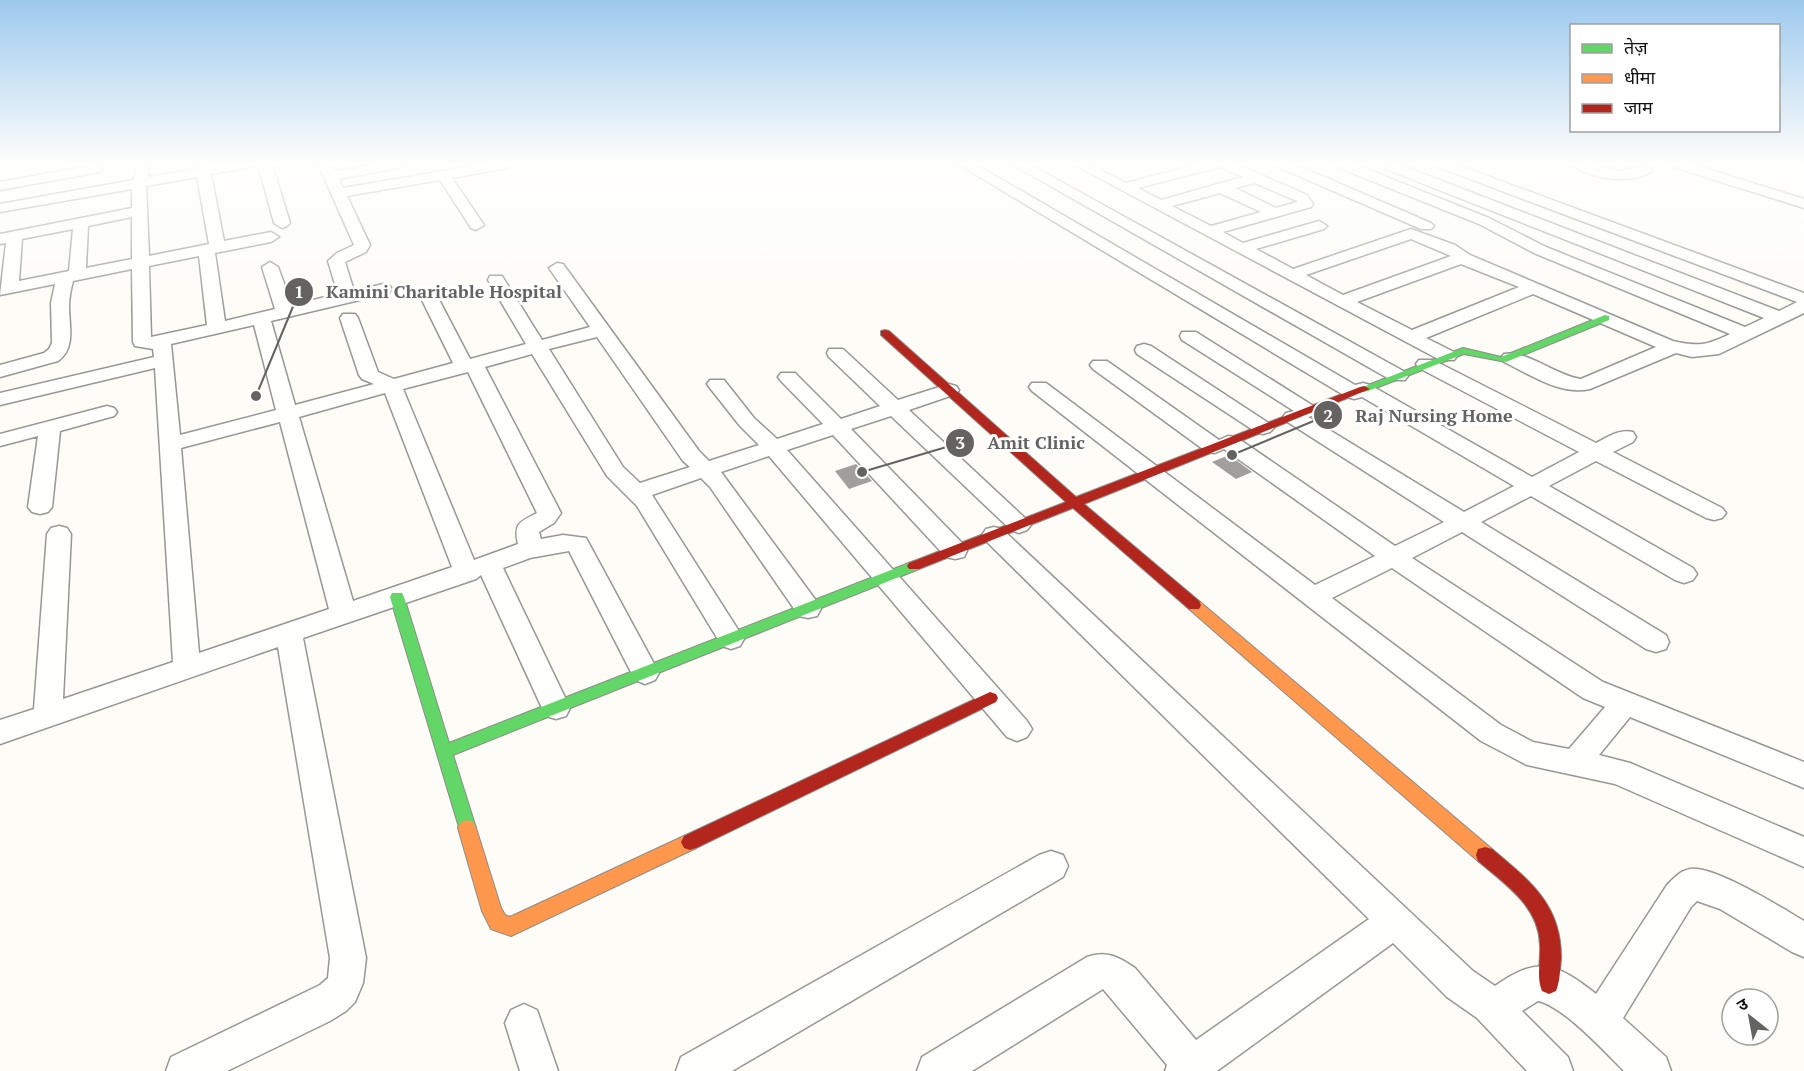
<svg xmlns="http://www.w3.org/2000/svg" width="1804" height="1071" font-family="'PT Serif','Noto Sans Devanagari',serif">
  <rect width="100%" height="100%" fill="#fdfcf7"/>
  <path fill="#a19f9c" d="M1229 455 1252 472 1236 479 1212 462Z
    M856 464 872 481 849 489 835 471Z"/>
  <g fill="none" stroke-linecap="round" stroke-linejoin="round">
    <g stroke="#979795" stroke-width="3">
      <path id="street" d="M135 164H149L148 177 196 169 195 164H209V166L253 164 251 167 211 174 224 241 271 232 279 237 271 242 215 253 225 321 275 309 262 267 270 262 278 267 292 305 338 294 328 261 337 253 354 245 318 164H332L335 171 376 164H405L398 168 339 179 343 188 484 164H514L507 168 452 178 484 225 476 230 471 228 440 180 347 196 370 245 366 252 345 262 354 291 383 284 389 285 392 289 389 293 271 321 295 405 374 384 362 379 359 375 340 318 343 314H355L358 318 378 372 394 379 453 363 420 296 423 292H435L470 359 526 344 488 280 490 276H502L542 340 590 327 549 268 557 263 563 264 699 451 709 461 759 445 740 426 710 388 707 384 710 380H724L754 418 777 439 823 424 781 381 778 377 781 373H795L841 419 880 406 829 357 827 353 829 349H843L898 400 949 384 956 386 959 390 956 394 909 410 1027 520 1031 525 1027 530 1019 533 1011 530 891 416 851 429 964 545 967 551 964 557 955 559 946 557 833 435 787 450 1027 721 1032 729 1027 737 1017 741 1007 737 769 456 721 472 817 602 821 609 817 616 808 618 799 616 710 487 701 478 652 495 744 639 740 646 731 649 722 646 637 506 607 476 532 354 485 367 561 513 554 523 539 532 541 539 563 535 586 538 659 673 655 680 645 684 635 680 569 551 530 558 503 568 570 708 566 716 556 719 546 716 542 708 481 575 476 579 303 638 366 958 363 983 355 1002 346 1011 330 1021 227 1071H166L171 1057 320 985 328 978 330 958 278 647 0 744V720L34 709 47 534 51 528 59 526 67 528 71 534 63 699 173 662 155 368 0 405V393L154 357 153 349 135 346 133 342 132 269 73 281C71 289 69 297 69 306 69 326 76 348 58 361L0 377V365L44 353 49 349 52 343 51 303 55 284 0 295 6 243 0 244V234L132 208V189L0 212V204L133 180 136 172ZM197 177 209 244 149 256 146 186ZM132 217V259L86 268 88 226ZM73 229 69 271 19 281 22 239ZM199 256 207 325 151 337 149 266ZM254 325 276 410 180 435 171 344ZM597 337 683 461 690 467 640 483 623 467 549 349ZM468 372 537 513C520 522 513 523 518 544L474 560 403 389ZM385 393 452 567 353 601 299 417ZM280 422 329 609 199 653 181 448Z
        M258 164H272L290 223 287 226 282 228 274 223Z
        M958 164H975L1355 385 1363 383 1370 385 1532 477 1579 452 1419 368 1416 364 1419 360H1433L1596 443C1608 437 1619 429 1633 432L1636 437 1633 442 1613 452 1722 508 1726 513 1722 518 1714 520 1706 518 1596 461 1549 486 1693 568 1697 574 1693 580 1684 583 1675 580 1531 496 1481 522 1666 635 1669 642 1666 649 1656 652 1646 649 1462 532 1412 558 1603 682 1804 762V788L1630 717 1599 755 1630 763 1804 837V867L1615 784 1527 765 1481 741 1032 391 1029 387 1032 383H1046L1315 585 1375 556 1224 449 1215 453 1207 452 1093 369 1090 365 1093 361H1107L1219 440 1228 436 1236 437 1395 546 1444 522 1286 421 1283 417 1286 413 1294 411 1182 340 1180 336 1182 332H1196L1315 407 1318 411 1315 415 1308 417 1464 512 1514 486 1362 397 1354 399 1347 397ZM1392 568 1583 698 1605 707 1569 749 1533 742 1501 725 1332 598Z
        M1012 164H1029L1405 372 1408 376 1405 380H1391Z
        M1073 164H1090L1126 183 1199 164H1236L1307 195 1313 204 1311 207 1223 232 1243 243 1319 221 1327 226 1324 229 1256 249 1293 269 1411 229 1455 245 1470 255 1673 341C1699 347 1707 345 1730 334L1534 253 1479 224 1337 167 1335 164H1354L1489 218 1546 247 1745 327 1764 318 1386 169 1384 166 1386 164H1398L1779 311 1797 302 1438 167 1436 164H1455L1804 293V313L1719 354 1692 357 1676 353 1590 389C1561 396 1529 374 1504 362L1501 358 1504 354C1525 349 1557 376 1581 379L1656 347 1533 294 1426 338 1454 352 1457 356 1454 360H1440ZM1220 167 1243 177 1161 200 1138 188ZM1255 183 1297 201V202L1276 208 1235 188ZM1220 193 1261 212 1211 226 1172 206ZM1411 239 1451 256 1343 295 1306 275ZM1461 264 1519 287 1412 330 1357 302Z
        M1276 164H1294L1431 223 1434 226 1431 229H1421L1278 167Z
        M1572 164H1591L1619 171 1645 166 1652 170C1637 186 1586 179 1572 164Z
        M1671 164H1692L1804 199V208L1673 167Z
        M95 165 100 166 102 169 100 172 0 190V182Z
        M1144 344 1151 346 1270 424 1274 428 1270 432 1263 434 1256 432 1137 354 1135 350 1137 346Z
        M107 406 114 408 117 412 114 416 60 431 52 507 48 512 40 514 32 512 28 507 38 436 0 446V434Z
        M994 527 1002 529 1473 971 1495 986C1537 956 1556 962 1596 994L1667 885C1674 878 1680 871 1690 869 1714 865 1782 908 1804 921V957L1792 952 1720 909 1697 901 1691 907 1623 1018 1666 1057 1671 1071H1624C1605 1052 1563 1006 1538 1001L1522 1011 1568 1057 1573 1071H1527L1477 1018 1447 997 1393 943 1217 1071H1165L1167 1065 1103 989 972 1071H917L922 1057 1087 957C1106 950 1119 957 1135 968L1196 1040 1369 919 986 541 982 535 986 529Z
        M1051 851 1063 855 1068 866 1063 877 732 1071H676L681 1057 1039 855Z
        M524 1004 537 1010 558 1071H520L505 1023 511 1010Z"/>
    </g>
    <g stroke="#8e8d8b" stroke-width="2">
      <path id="fast" d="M1605 315 1609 316V320L1506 362 1464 354 1368 391 1364 392 1358 389 1463 348 1501 357Z
        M914 561 921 566 919 569 453 755 476 828 473 834 467 836 461 834 390 597 392 593H402L404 597 449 743Z"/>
    </g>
    <g stroke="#8e8d8b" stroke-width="2">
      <path id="slow" d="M1194 600 1199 601 1492 849 1494 855 1492 861 1485 863 1478 861 1189 609 1187 605 1189 601Z
        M467 820 473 822 476 828 501 908 505 915 510 917 684 836 690 834 696 836 699 842 696 848 511 936 491 929 482 911 458 828 461 822Z"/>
    </g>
    <g stroke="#8e8d8b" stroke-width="2">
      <path id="jam" d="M885 330 889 331 1076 497 1360 387 1364 386 1370 389 1084 504 1199 601 1201 605 1199 609H1189L1073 508 919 569H909L907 566 909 563 1066 502 881 335V331Z
        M990 692 996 694 998 698 996 702 696 848 690 850 684 848 681 842 684 836Z
        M1485 847 1492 849C1530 881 1562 905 1561 959 1560 970 1560 981 1556 991L1549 994 1542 991C1536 977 1541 960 1540 945 1539 906 1505 884 1478 861L1476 855 1478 849Z"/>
    </g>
    <use href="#street" fill="#fffffe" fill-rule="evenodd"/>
    <use href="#fast" fill="#63d668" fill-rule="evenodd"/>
    <use href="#slow" fill="#ff974d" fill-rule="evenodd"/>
    <use href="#jam" fill="#b3261e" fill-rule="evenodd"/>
  </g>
  <linearGradient id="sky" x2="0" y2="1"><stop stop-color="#9dc9ee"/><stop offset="0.52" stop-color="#fefefb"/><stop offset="1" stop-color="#fefefb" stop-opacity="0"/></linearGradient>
  <rect width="1804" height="314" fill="url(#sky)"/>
  <path fill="none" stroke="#646362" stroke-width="2" d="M256 396L299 292M1232 455L1328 415M862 472L960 443"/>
  <g fill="#646362" stroke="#fff" stroke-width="2">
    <circle cx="256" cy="396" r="6"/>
    <circle cx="1232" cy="455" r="6"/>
    <circle cx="862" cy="472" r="6"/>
    <circle cx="299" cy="292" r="15"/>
    <circle cx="1328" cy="415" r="15"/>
    <circle cx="960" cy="443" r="15"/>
  </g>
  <g font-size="18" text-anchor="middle" font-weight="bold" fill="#fff">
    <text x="299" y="298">1</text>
    <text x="1328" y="422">2</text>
    <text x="960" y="449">3</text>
  </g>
  <g font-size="18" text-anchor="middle" font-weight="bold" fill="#646362" stroke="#fff" stroke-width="6" stroke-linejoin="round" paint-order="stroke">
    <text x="444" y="298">Kamini Charitable Hospital</text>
    <text x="1434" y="422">Raj Nursing Home</text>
    <text x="1036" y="449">Amit Clinic</text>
  </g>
  <rect x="1570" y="24" width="210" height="108" fill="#ffffff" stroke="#a0a0a0" stroke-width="1.5"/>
  <rect x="1582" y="44" width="30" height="9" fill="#63d668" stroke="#a0a0a0" stroke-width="1.5"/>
  <text x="1624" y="54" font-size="18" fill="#111111">तेज़</text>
  <rect x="1582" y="74" width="30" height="9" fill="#ff974d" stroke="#a0a0a0" stroke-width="1.5"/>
  <text x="1624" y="84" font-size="18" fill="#111111">धीमा</text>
  <rect x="1582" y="104" width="30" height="9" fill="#b3261e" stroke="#a0a0a0" stroke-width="1.5"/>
  <text x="1624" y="114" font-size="18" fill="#111111">जाम</text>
  <g transform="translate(1750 1017) rotate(329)"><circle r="28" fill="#ffffff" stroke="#a0a0a0" stroke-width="1.5"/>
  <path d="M0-4.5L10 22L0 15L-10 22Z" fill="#646362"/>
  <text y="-9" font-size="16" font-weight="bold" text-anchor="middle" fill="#111111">उ</text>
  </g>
</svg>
